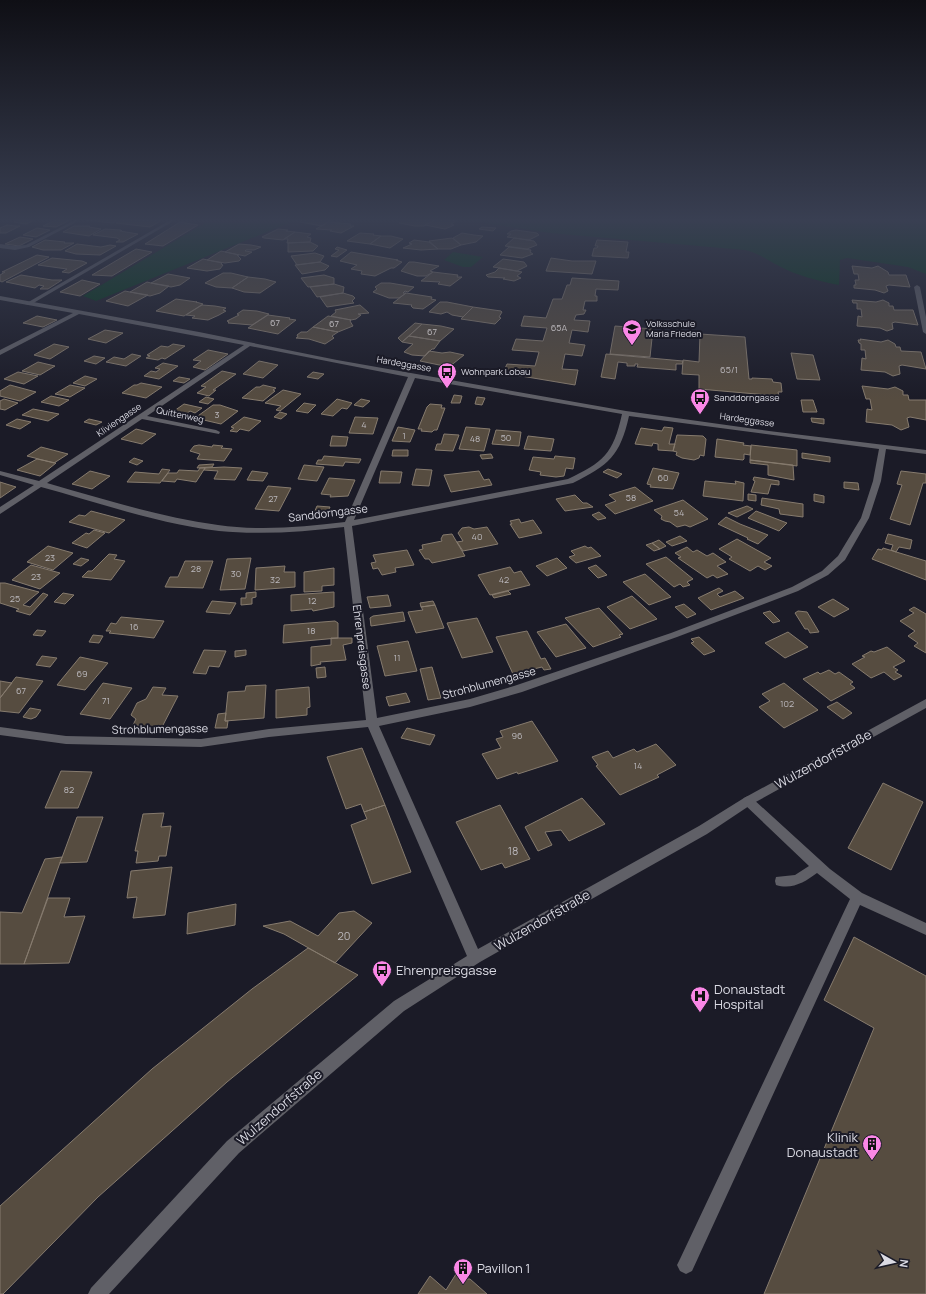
<svg xmlns="http://www.w3.org/2000/svg" width="926" height="1294" font-family="Manrope,sans-serif">
  <rect width="100%" height="100%" fill="#1b1b27"/>
  <path fill="#03371a" d="M269 219H299L96 301 83 296 205 223H240Z
    M458 219H926V274L908 267 847 258 840 260 839 285C818 281 798 276 779 266 766 260 761 254 745 250L550 233Z
    M453 252 483 257 471 267H463L444 260Z"/>
  <path fill="#564c40" stroke="#867b6e" d="M21 219H37L26 224 14 222Z
    M57 219 70 220 56 227 43 226Z
    M88 219H121L113 223 86 220Z
    M125 219 154 221 164 219 150 227 116 223Z
    M303 219H333L322 226 300 222Z
    M405 219H436L424 226H415L399 223Z
    M436 219H446L456 221 451 224 454 225 452 226 445 229 425 225Z
    M180 222 198 225 163 246 145 244Z
    M328 222 351 224 350 226H354L341 233 330 231 332 230 316 229Z
    M7 225 15 226H20L6 233H0V228Z
    M74 226H90L89 227 101 229 89 236 63 232Z
    M482 227 496 228 493 231 479 229Z
    M37 228 50 230 36 237 23 235Z
    M105 229 121 230 122 231H120L138 234 123 242H116L120 240 117 238 93 235Z
    M278 229 288 230 286 231 295 232 283 240 264 238 262 237Z
    M516 230 537 233 539 235 529 240 507 237 511 234H507L511 231Z
    M295 232 311 234 307 237 311 238 310 242 287 243 288 239H284Z
    M360 233 374 234 373 235 381 236 370 244 347 241Z
    M462 233 474 235 483 236 476 242 461 245 453 238Z
    M381 236H391L403 239 390 248 370 244Z
    M20 237 33 239 19 246 5 244Z
    M452 238 461 245 451 249H438L429 241Z
    M514 238 534 241 537 245 527 249 505 246Z
    M45 240 65 242 64 243H74L61 250H43L32 247Z
    M414 240 429 242 438 249 421 250 403 248 412 244 409 243Z
    M597 240 628 242 626 252H629L628 258 592 256 594 248H597L598 246H595Z
    M310 242 318 246 313 251 288 252V243Z
    M77 244 101 247 110 245 116 246 100 255 76 254 65 251Z
    M239 244 251 245 261 247 254 250H246L245 251 252 252 245 256 225 252Z
    M337 247 347 250 337 257 331 256 339 250 335 249Z
    M509 247 531 250 530 252 533 254 522 258 500 255Z
    M136 249 152 252 112 276 92 275Z
    M221 251 239 255H237L241 259 239 261 225 263 207 260Z
    M351 252 398 260H396L402 262 394 268H391L375 276 361 274 362 271 351 269 357 265 340 261Z
    M315 253 324 256 320 262 297 265 291 256Z
    M37 255 49 257 2 282 0 281V275L5 272H2Z
    M52 258 82 261 87 263 69 273 62 272 67 269 38 265Z
    M551 258 572 261H596L592 274 546 271Z
    M203 259 222 263 221 264 223 265 220 269 207 271 187 268Z
    M503 259 524 262 527 266 517 271 493 267Z
    M320 262 329 266 325 270 302 274 295 265Z
    M409 262H414L439 266 430 271 433 272 426 276H417L401 271Z
    M852 266 872 268 878 266 888 272 889 275H906L910 287 889 285 886 286 888 291 884 293 875 290 854 288V285H856L855 280H859L858 274H854Z
    M499 268 522 272 517 276 521 278 514 281 503 279 505 278 488 277 486 275 495 272Z
    M433 272 458 275 457 277H462L450 286 438 284 440 282 421 281Z
    M223 273H231L248 277 232 288 216 287 205 283Z
    M168 274 190 278 180 285 171 287 151 283Z
    M21 275 52 280H62L48 289H40L44 286 39 285 35 288 6 282Z
    M324 275 334 278V284L308 287 301 278Z
    M248 277 265 279 276 282 260 293 244 292 232 288Z
    M572 278 619 281 618 290 596 289 595 296H597V301H585L583 310H586L584 314 576 315 574 320 590 321 588 332 572 330 569 343 585 345 582 356 565 354 562 369 578 370 575 385 503 373 507 364 535 366 539 352 512 350 516 339 543 341 547 328 521 326 524 316 546 318 553 299H562L567 285H570Z
    M82 280 100 284 80 296 60 292Z
    M147 282 151 283 169 286 160 293 150 296 130 292Z
    M381 283H390L414 287 408 292 405 291 403 293H406L399 298H389L373 292 377 289 375 287Z
    M334 284 344 287 343 293 317 297 310 287Z
    M125 291 130 292 148 295 128 306 106 301Z
    M343 293 353 296 355 298 352 301 354 303 327 307 320 297Z
    M406 293 432 297 431 299 436 300 423 309 413 308 411 306 412 305 393 303Z
    M176 299 197 302H196L203 304 184 316 156 311Z
    M852 300 876 302 883 300 889 303V306H893L894 310H913L918 325 895 322 892 323 893 329 887 331 880 328 857 326 858 316 862 317 861 309H857V303H853Z
    M440 302H447L473 307 463 317 452 315 447 312 441 314 429 312Z
    M202 305 215 306 226 308 223 310 226 311 219 315 208 320 192 318 195 316 186 315Z
    M360 305 369 313 358 314 361 315 356 319 351 320 331 316 336 312 335 310Z
    M473 307 501 311 502 312 499 317 501 318 495 324 461 319Z
    M243 310 257 311 269 314 252 325 228 323 229 322 227 321 239 315 237 314Z
    M268 315 290 318 289 319 296 320 278 334 248 328Z
    M37 316 57 320 43 327 23 323Z
    M328 316 351 320 350 321 353 326 338 332 313 327Z
    M415 323 422 324 402 342 398 338Z
    M422 324 441 326 454 329 440 341 409 336Z
    M615 326 653 329 650 357 610 354Z
    M313 327 338 332 332 336 334 338 325 344 309 339 296 338 298 337 297 335 301 332H307Z
    M105 330 123 333 106 343 88 339Z
    M700 334 745 337 749 379H752V378L772 379 773 382 781 383 782 392H778L779 396 699 389V375L682 374 683 360 699 362Z
    M409 336 440 341 434 349H432L425 356 412 355 404 352 413 344 402 342Z
    M860 339 881 342 888 340 895 344 896 347H900L901 351 921 352 926 369 902 365 899 366 900 374 893 376 885 372 861 370 862 358 866 359 865 350H861V344L859 343 858 340H861Z
    M54 344 69 347 50 359 34 355Z
    M173 344 185 346 165 359 162 358 158 360 146 358 150 356 147 355 161 346 168 347Z
    M208 350 228 354 205 370 193 367 201 361 193 360Z
    M429 351 442 353 450 352 464 355 449 367 420 361Z
    M791 353 813 355 820 380 797 379Z
    M132 354 141 356 126 366 106 362 114 357 124 359Z
    M606 354 683 361 682 364H676V370L637 367 638 364H635V366H627V363L618 362 615 379 601 377Z
    M94 356 105 358 96 364 84 361Z
    M259 361 278 365 263 378 243 374Z
    M38 362 55 366 40 375 22 371Z
    M163 363 178 366 159 379 144 376 151 371 156 372 160 369 155 368Z
    M222 371 236 374 213 390H216L209 396 197 393 206 387 201 386Z
    M18 372 38 376 24 384 4 379Z
    M313 372 324 374 318 379 307 377Z
    M85 376 97 379 85 386 73 383Z
    M179 377 190 379 184 383 173 381Z
    M141 383 162 387 146 398 122 393 134 385H137Z
    M10 385 36 392 20 401 0 396V391Z
    M70 385 85 388 70 397 55 394Z
    M263 385 276 388 273 390 275 391 263 401 242 398 256 387H260Z
    M862 386 888 389 895 387 903 391V395H908L909 400H926V420L910 417 907 418 909 427 901 430 892 425 866 422 867 409 872 410 870 399H866Z
    M283 390 301 394 280 411 276 410 281 406 265 403Z
    M454 395 462 396 460 403H451Z
    M51 396 69 400 59 406 41 402Z
    M206 397 214 399 208 404 199 402Z
    M477 397 485 398 482 405 475 404Z
    M4 399 18 403 5 410 0 409V401Z
    M337 399 352 403 347 409 342 408 333 416 321 414Z
    M361 399 370 401 363 407 354 405Z
    M801 400H813L817 412H803Z
    M304 403 316 405 308 413 296 411Z
    M184 404 202 408 195 413 190 411 186 414 174 411Z
    M430 404 442 405 441 408H445L437 430H434L432 432 421 431 422 429H418L427 407Z
    M213 405H220L238 411 221 424 195 418Z
    M33 409 59 414 48 421 22 415Z
    M280 412 287 414 281 419 274 417Z
    M244 417 261 421 249 431 240 429 237 432 230 431 234 428 231 427Z
    M355 417 378 418 373 434 349 433Z
    M811 418 824 419V424L812 422Z
    M17 419 31 422 20 429 6 425Z
    M89 419 102 422 96 425 84 422Z
    M398 427 415 430 410 442 392 441Z
    M466 427 490 429 484 451 459 449Z
    M664 427 673 428 669 444H675L673 451 658 450V444L653 443 652 446 635 444 641 428 662 431Z
    M136 429 156 434 142 444 121 439Z
    M496 430 521 432 519 446 492 444Z
    M444 434 459 435 453 451 435 450 437 444H441Z
    M677 435 703 436 706 439 704 456 700 455 699 458 694 460 682 458 676 455 677 452 673 451Z
    M332 436 348 437 346 446H330Z
    M528 436 554 439 551 451 524 449Z
    M717 439 744 443 743 445 751 446 750 455 744 454V459L743 460 715 457Z
    M199 445 212 447 213 445 223 446 221 448 232 449 224 461 197 459 200 454 190 451 194 446Z
    M751 445 797 450V466L750 460Z
    M41 447 68 454 54 463 27 456Z
    M393 450H408V456H392Z
    M802 453 830 457V462L802 458Z
    M491 454 493 458 482 459 480 455Z
    M324 456 361 459 359 463 345 462 343 466 316 464 318 460H322Z
    M555 456 575 458 573 469 566 468 564 476 556 477 540 475 541 472 529 470 533 457 554 459Z
    M134 458 143 461 137 465 129 462Z
    M37 459 56 463 40 476 17 470Z
    M750 460 793 465 794 480 768 475V465L750 463Z
    M214 464 212 467 197 468 199 465Z
    M304 465 324 467 317 481 298 479Z
    M224 467 242 468 235 480 214 479 218 471 204 470 205 468Z
    M200 468H205L196 482 177 479 175 482 162 481 168 473H177L179 470 198 471Z
    M653 468 679 473 673 489 650 487 651 485 647 484Z
    M162 469 170 470 160 483 127 482 135 472 159 474Z
    M416 469 432 470 429 486 412 485Z
    M608 469 622 474 617 478 603 472Z
    M90 471 110 476 92 489 72 484Z
    M252 471 268 473 263 481 247 480Z
    M381 471 402 472 400 483H379Z
    M479 471 484 480 489 479 492 485 451 492 444 475Z
    M901 471 926 474V483H923L910 525 890 519 902 485 897 484Z
    M754 477 779 481V485L771 484 768 494 751 492 755 481 753 480Z
    M329 478 355 480 348 496 330 497 331 495 321 494Z
    M705 481 736 484 735 481 744 483 743 501 703 496Z
    M0 482 16 487 0 498Z
    M844 482 858 483 859 490 844 488Z
    M268 486 291 488 279 511 255 509Z
    M635 487 653 501 615 514 605 505 616 501 609 495Z
    M748 494 756 495V501L748 500Z
    M814 494 824 496V503L814 501Z
    M575 495 583 503H587L593 507 565 511 556 499Z
    M762 498 803 504V517L780 514 779 509 761 505Z
    M683 500 708 519 690 527 685 525 677 527 670 522 665 521 661 519 662 516 654 510Z
    M317 506 330 507 327 514 314 513Z
    M747 506 753 509 737 517 728 513Z
    M91 511 125 520 109 533 69 522 79 515 85 516Z
    M756 511 787 523 779 531 748 518Z
    M599 512 606 518 598 520 592 515Z
    M726 517 740 524 768 535 758 544 747 539 748 538 718 524Z
    M519 519 521 523 533 520 542 533 519 538 510 524H512L510 521Z
    M469 527 474 529 487 527 498 544 463 551 457 542 463 541 458 533 462 528Z
    M94 530 105 533 87 548 72 543 86 533 89 534Z
    M452 534 465 556 432 563 429 559H425L419 550 423 549 422 545 442 541 441 539 443 535Z
    M888 534 912 540 910 549 899 547 896 552 891 550 893 545 885 543Z
    M680 536 687 541 672 546 666 542Z
    M737 539 771 558 764 562 772 566 765 570 758 566 750 571 729 559 732 557 719 549Z
    M659 540 666 546 660 549 652 543Z
    M652 543 660 549 654 551 646 545Z
    M48 546 73 553 53 570 27 562Z
    M585 546 588 548 591 547 601 556 576 563 569 557 575 555 571 551Z
    M687 547 693 552 697 550 707 556 713 553 726 562 717 566 728 574 717 578 713 575 707 578 678 558 681 557 675 553Z
    M883 548 926 561V580L872 559 878 549 882 550Z
    M407 550 414 565 395 568 396 572 382 575 378 568 373 569 371 563 376 562 373 555Z
    M109 554 117 555 114 559 125 561 111 580 82 577 88 571H92Z
    M666 557 693 579 687 582 690 585 683 587 680 584 674 587 646 564Z
    M81 558 89 560 81 566 73 564Z
    M251 558 245 589 220 590 227 559Z
    M557 558 567 568 547 576 536 566Z
    M185 561H213L203 588 165 587 170 577H178Z
    M31 565 60 573 40 589 12 580Z
    M596 565 607 575 598 578 588 568Z
    M285 566 284 572H295V587L255 590 256 568Z
    M510 567 514 573 521 571 530 585 490 595 478 575Z
    M334 568V585L322 586V591L304 592V572Z
    M645 574 671 597 649 605 623 582Z
    M0 583H5L39 592 23 605 30 607 43 593 48 595 30 615 16 611 19 609 0 603Z
    M719 588 723 591 717 594 720 597 735 591 744 598 711 610 698 598Z
    M508 591 511 594 494 598 492 595Z
    M256 592V597L252 598V604L241 605V598H246V593Z
    M334 592V607L313 611 312 609 291 611V595Z
    M63 593 74 595 65 604 54 602Z
    M388 595 391 606 370 608 367 597Z
    M632 596 657 619 630 629 607 607Z
    M833 599 849 609 834 617 818 607Z
    M212 601 236 603 230 614 206 612Z
    M433 601 435 605 421 607 420 603Z
    M684 604 696 614 687 618 675 607Z
    M435 605 444 628 416 633 408 612 423 610 421 607Z
    M914 607 926 614V653L914 646 918 643 908 636 915 631 900 621 914 613 909 610Z
    M599 608 623 634 619 635 621 637 593 647 565 618Z
    M770 611 780 621 773 623 763 613Z
    M798 611 807 612 819 632 810 633 808 629H805L795 613Z
    M403 612 405 621 371 626 370 618 373 616Z
    M121 617 164 621 154 638 109 633 111 631H106L111 623 116 624Z
    M477 618 493 652 462 658 447 623Z
    M335 621 338 623V638L283 643 284 625Z
    M566 624 586 648 556 657 537 632Z
    M37 630 46 631 42 636 33 635Z
    M527 631 541 659 545 658 551 669 544 670 542 667 513 674 496 637Z
    M788 632 808 647 785 658 765 643Z
    M93 635 103 636 99 643 89 642Z
    M699 637 715 651 704 655 691 643 694 642 691 639Z
    M331 638H352V643L343 645 346 660 320 662 321 664 311 666V647L331 645Z
    M408 641 417 671 385 676 377 646Z
    M887 647 905 661 893 667 898 670 895 672 902 676 894 680 884 672 871 678 852 664 865 657 862 656 871 651 874 652Z
    M204 650 226 651 219 667 209 666 206 674 193 673Z
    M246 650V655L235 657V651Z
    M42 656 57 658 50 667 36 665Z
    M80 657 108 663 85 690 57 685Z
    M325 667 326 677 317 678 316 668Z
    M432 667 441 698 428 700 420 669Z
    M829 670 835 674 839 672 853 682 850 684 855 688 831 701 803 679 818 672 820 674Z
    M16 677 43 681 19 713 0 711V698Z
    M0 681 12 683 0 698Z
    M103 683 132 688 110 719 80 714Z
    M784 683 818 710 784 728 759 707 770 701 762 694Z
    M266 685 264 718 225 721 228 692 245 691 246 686Z
    M153 687 166 688 162 695 178 696 162 727 133 725 136 719 131 715 137 703 146 699Z
    M309 687 310 707 307 708V715L276 718V690Z
    M406 693 410 702 389 706 386 697Z
    M837 702 852 713 843 719 827 707Z
    M30 708 41 710 36 717 31 719 23 717Z
    M226 713 225 721H228L227 728H215L218 714Z
    M532 721 558 761 518 774 517 772 497 779 482 754 501 748 496 739 503 737 500 731Z
    M407 728 435 735 430 745 401 738Z
    M656 744 676 765 657 775 659 777 620 795 596 766 598 765 592 757 608 751 613 758 634 749 637 752Z
    M362 748 385 805 364 812 361 804 346 809 327 757Z
    M61 771 92 772 78 808H45Z
    M883 783 923 802 891 870 848 848Z
    M582 798 605 824 569 841 561 830 545 832 552 845 538 851 525 827Z
    M385 805 411 872 372 884 351 825 367 819 364 812Z
    M500 805 530 859 505 868 502 863 481 870 456 822Z
    M164 813 161 827 171 826 166 856H159L158 861 136 863 138 851H135L143 814Z
    M77 817H103L87 862 60 863Z
    M62 857 24 964H0V912L22 913 45 859Z
    M172 867 165 915 133 918 137 897 127 898 131 871Z
    M48 898H70L64 917 85 916 69 963 24 964Z
    M236 904 235 925 187 934 188 913Z
    M354 911 372 923 335 963 284 934 263 926 290 921 318 936 339 913Z
    M854 937 926 976V1294H764L874 1028 824 1000Z
    M308 948 358 975 227 1082 98 1197 3 1294H0V1206L152 1069 252 989Z
    M456 1274 461 1279H470L487 1294H418L430 1276 446 1290Z"/>
  <g fill="none" stroke-linecap="round" stroke-linejoin="round">
    <path fill="#606067" fill-rule="evenodd" d="M77 219H82L29 247 15 250 0 248V244L15 246 26 245Z
      M172 219H177L30 305 25 304Z
      M917 285 920 287 926 317V334L923 332 914 287Z
      M748 796 752 798 830 869 862 893 926 923V935L860 905 692 1271 686 1274 680 1271 677 1265 680 1259 850 899 817 873C805 882 792 890 776 885L775 881 776 877 795 875 809 866 744 804 742 801 744 798Z"/>
    <path fill="#606067" fill-rule="evenodd" d="M0 296 199 332 337 360 626 411 769 431 926 450V454L886 449 881 481 869 518 845 560 828 575 798 591 677 637 522 692 470 707 379 726 478 949 699 826 744 798 926 699V708L752 804 707 834 480 962 404 1011 239 1153 109 1294H88L91 1288 227 1141 394 1001 467 956 368 727 269 737 201 747 66 744 0 735V727L66 736 201 739 269 729 366 720 344 527C303 532 261 535 219 531 159 524 100 503 41 487L0 514V507L34 485 0 475V471L39 481 244 345 79 314 0 355V350L73 313 0 300ZM250 346 408 377 345 522C303 527 260 531 218 525 159 517 103 499 47 483L142 419 219 434 220 432 216 430 147 416ZM415 378 622 414C613 455 603 462 568 479L354 520ZM629 416 879 449 873 481 861 518 838 556 822 571 792 587 671 633 514 686 470 699 377 718 352 526 573 483C609 465 620 456 629 416Z"/>
  </g>
  <linearGradient id="sky" x2="0" y2="1"><stop stop-color="#0f0f15"/><stop offset="0.55" stop-color="#393f52"/><stop offset="1" stop-color="#393f52" stop-opacity="0"/></linearGradient>
  <rect width="926" height="400" fill="url(#sky)"/>
  <defs>
    <g id="school-pin" transform="scale(1)"><path d="M0 17L-7.5 6A9.5 9.5 0 1 1 7.5 6Z" fill="#fa87e6" stroke="#1b1b27"/><path d="M0-5L7-2L0 1L-7-2ZM-4 1L0 2.5L4 1V4Q0 6-4 4Z" fill="#111"/></g>
    <g id="bus-pin" transform="scale(1)"><path d="M0 17L-7.5 6A9.5 9.5 0 1 1 7.5 6Z" fill="#fa87e6" stroke="#1b1b27"/><path d="M-5-6H5V4H4V6H2V4H-2V6H-4V4H-5ZM-3.5-4V0h7V-4ZM-3.5 1.2v1.5H-2V1.2ZM2 1.2v1.5H3.5V1.2Z" fill="#111"/></g>
    <g id="hospital-pin" transform="scale(1)"><path d="M0 17L-7.5 6A9.5 9.5 0 1 1 7.5 6Z" fill="#fa87e6" stroke="#1b1b27"/><path d="M-5-5h3v3.5h4V-5h3V5h-3V1.5h-4V5h-3Z" fill="#111"/></g>
    <g id="building-pin" transform="scale(1)"><path d="M0 17L-7.5 6A9.5 9.5 0 1 1 7.5 6Z" fill="#fa87e6" stroke="#1b1b27"/><path d="M-4-6H4V6H1V3H-1V6H-4ZM-2.5-4.3h1.7v1.8h-1.7ZM.8-4.3h1.7v1.8H.8ZM-2.5-1h1.7V.8h-1.7ZM.8-1h1.7V.8H.8Z" fill="#111"/></g>
  </defs>
  <g fill-rule="evenodd">
    <use href="#school-pin" x="632" y="329"/>
    <use href="#bus-pin" x="447" y="372"/>
    <use href="#bus-pin" x="700" y="398"/>
    <use href="#bus-pin" x="382" y="970"/>
    <use href="#hospital-pin" x="700" y="996"/>
    <use href="#building-pin" x="872" y="1144"/>
    <use href="#building-pin" x="463" y="1268"/>
  </g>
  <g text-anchor="middle" stroke-width="4" stroke-linejoin="round" paint-order="stroke">
    <g font-size="9" fill="#bab7bb">
      <text x="275" y="326">67</text>
      <text x="334" y="327">67</text>
      <text x="559" y="331">65A</text>
      <text x="432" y="335">67</text>
      <text x="729" y="373">65/1</text>
      <text x="217" y="418">3</text>
      <text x="364" y="428">4</text>
      <text x="404" y="439">1</text>
      <text x="506" y="441">50</text>
      <text x="475" y="442">48</text>
      <text x="663" y="481">60</text>
      <text x="631" y="501">58</text>
      <text x="273" y="502">27</text>
      <text x="679" y="516">54</text>
      <text x="477" y="540">40</text>
      <text x="50" y="561">23</text>
      <text x="196" y="572">28</text>
      <text x="236" y="577">30</text>
      <text x="36" y="580">23</text>
      <text x="275" y="583">32</text>
      <text x="504" y="583">42</text>
      <text x="15" y="602">25</text>
      <text x="312" y="604">12</text>
      <text x="134" y="630">16</text>
      <text x="311" y="634">18</text>
      <text x="397" y="661">11</text>
      <text x="82" y="677">69</text>
      <text x="21" y="694">67</text>
      <text x="106" y="704">71</text>
      <text x="787" y="707">102</text>
      <text x="517" y="739">96</text>
      <text x="638" y="769">14</text>
      <text x="69" y="793">82</text>
    </g>
    <g font-size="9" fill="#dbdbe4" stroke="#1b1b27" text-anchor="start">
      <text x="646" y="327">Volksschule<tspan x="646" dy="10">Maria Frieden</tspan></text>
      <text x="461" y="375">Wohnpark Lobau</text>
      <text x="714" y="401">Sanddorngasse</text>
    </g>
    <g font-size="9" fill="#dbdbe4" stroke="#1b1b27">
      <text transform="translate(404 364) rotate(10)" y="3">Hardeggasse</text>
      <text transform="translate(180 415) rotate(12)" y="3">Quittenweg</text>
      <text transform="translate(119 420) rotate(-34)" y="3">Kliviengasse</text>
      <text transform="translate(747 420) rotate(8)" y="3">Hardeggasse</text>
    </g>
    <g font-size="11" fill="#dbdbe4" stroke="#1b1b27">
      <text transform="translate(328 513) rotate(-7)" y="4">Sanddorngasse</text>
      <text transform="translate(362 647) rotate(83)" y="4">Ehrenpreisgasse</text>
      <text transform="translate(489 683) rotate(-15)" y="4">Strohblumengasse</text>
      <text transform="translate(160 729) rotate(-1)" y="4">Strohblumengasse</text>
    </g>
    <g font-size="11" fill="#bab7bb">
      <text x="513" y="855">18</text>
      <text x="344" y="940">20</text>
    </g>
    <g font-size="13" fill="#dbdbe4" stroke="#1b1b27">
      <text transform="translate(823 759) rotate(-29)" y="5">Wulzendorfstraße</text>
      <text transform="translate(542 920) rotate(-30)" y="5">Wulzendorfstraße</text>
      <text transform="translate(279 1107) rotate(-41)" y="5">Wulzendorfstraße</text>
    </g>
    <g font-size="13" fill="#dbdbe4" stroke="#1b1b27" text-anchor="start">
      <text x="396" y="975">Ehrenpreisgasse</text>
      <text x="714" y="994">Donaustadt<tspan x="714" dy="15">Hospital</tspan></text>
      <text x="858" y="1142" text-anchor="end">Klinik<tspan x="858" dy="15">Donaustadt</tspan></text>
      <text x="477" y="1273">Pavillon 1</text>
    </g>
  </g>
  <g transform="translate(894 1262) rotate(98)" stroke="#1b1b27" stroke-width="3" paint-order="stroke">
  <path d="M0-3L7 15L0 10L-7 15Z" fill="#dbdbe4"/>
  <text y="-6" font-size="11" font-weight="bold" text-anchor="middle" fill="#dbdbe4">N</text>
  </g>
</svg>
